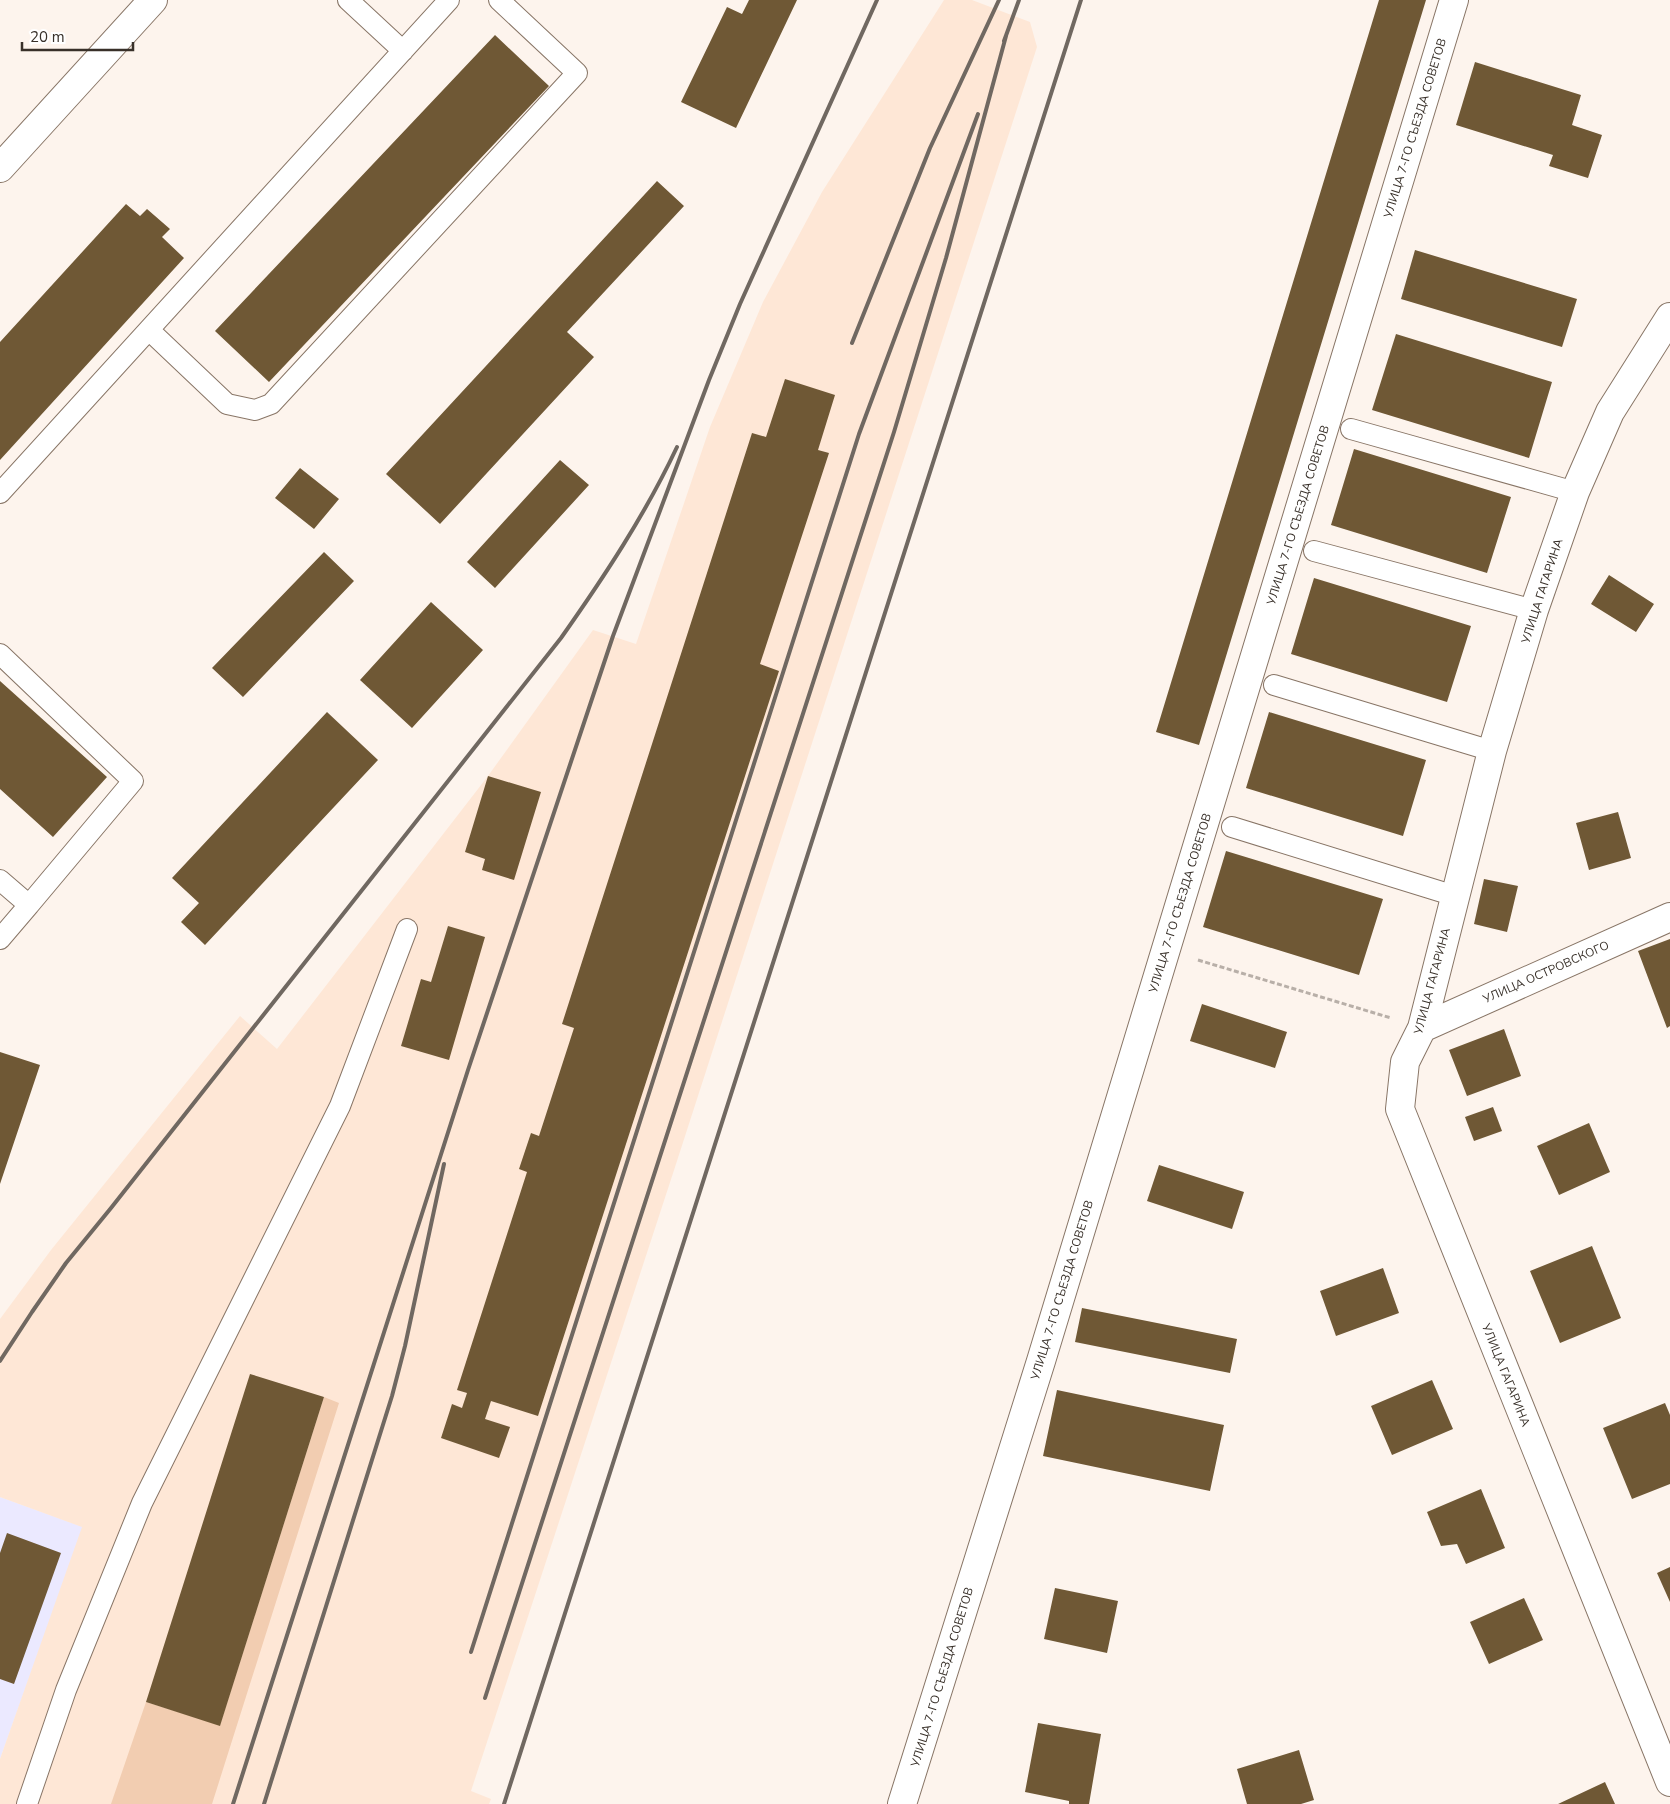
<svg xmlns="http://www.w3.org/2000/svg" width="1670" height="1804" font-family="'Nunito Sans',sans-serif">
  <rect width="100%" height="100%" fill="#fdf4ed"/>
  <path fill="#ebe9ff" d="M0 1497 83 1527 0 1759Z"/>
  <path fill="#fee7d6" d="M944 0H972L1030 22 1037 47 676 1164 471 1791 491 1799 489 1804H0V1759L82 1527 0 1497V1319L51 1250 240 1016 277 1049 488 776 593 630 636 644 710 427 763 302 822 192Z"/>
  <path fill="#f2cdb1" d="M324 1397 339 1403 212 1804H111L146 1702 220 1725Z"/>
  <path fill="#6f5835" d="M749 0H797L736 128 681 102 727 7 742 14Z
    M1379 0H1426L1199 745 1156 732Z
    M495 35 549 86 269 382 215 331Z
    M1475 62 1581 95 1572 125 1602 135 1588 178 1549 166 1553 155 1456 125Z
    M657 181 684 206 567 332 594 357 440 524 386 474Z
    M126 204 140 216 147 209 170 229 162 237 184 258 0 460V342Z
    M1415 250 1577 299 1562 347 1401 299Z
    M1396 334 1552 382 1529 458 1372 410Z
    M785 379 835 395 818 450 829 453 760 664 779 671 538 1416 491 1401 485 1419 510 1427 499 1458 441 1438 452 1404 462 1408 467 1393 457 1390 527 1172 519 1169 531 1133 539 1136 574 1028 562 1024 752 433 766 437Z
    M1354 449 1511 497 1487 573 1331 525Z
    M560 460 589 485 495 588 467 562Z
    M300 468 339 499 314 529 275 498Z
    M324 552 354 581 243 697 212 668Z
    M1609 575 1654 604 1636 632 1591 604Z
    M1314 578 1471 626 1447 702 1291 654Z
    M431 602 483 650 412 728 360 680Z
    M0 681 107 777 53 837 0 789Z
    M327 712 378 760 205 945 181 922 199 903 172 878Z
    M1269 712 1426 760 1403 836 1246 788Z
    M488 776 541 792 514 880 482 870 485 859 465 852Z
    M1618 812 1631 858 1589 870 1576 823Z
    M1226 851 1383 899 1359 975 1203 927Z
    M1484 879 1518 886 1507 932 1474 924Z
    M448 926 485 937 449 1060 401 1046 421 979 431 982Z
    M1670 939V1026L1667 1028 1638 951Z
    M1202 1004 1287 1032 1275 1068 1190 1041Z
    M1504 1029 1521 1076 1467 1096 1449 1050Z
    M0 1052 40 1065 0 1184Z
    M1493 1107 1502 1131 1474 1141 1465 1117Z
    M1589 1123 1610 1172 1559 1195 1537 1146Z
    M1159 1165 1244 1192 1232 1229 1147 1201Z
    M1592 1246 1621 1318 1560 1343 1530 1271Z
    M1383 1268 1399 1313 1336 1336 1320 1291Z
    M1082 1308 1237 1339 1230 1373 1075 1342Z
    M250 1374 324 1397 220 1726 146 1702Z
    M1432 1380 1453 1429 1392 1455 1371 1406Z
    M1057 1390 1224 1425 1210 1491 1043 1456Z
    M1665 1403 1670 1415V1484L1632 1499 1603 1428Z
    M1481 1489 1505 1548 1466 1564 1457 1544 1441 1546 1427 1512Z
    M7 1533 61 1553 14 1684 0 1679V1553Z
    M1670 1567V1602L1657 1573Z
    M1055 1588 1118 1601 1107 1653 1044 1639Z
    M1524 1598 1543 1640 1489 1664 1470 1622Z
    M1038 1723 1101 1734 1089 1804H1069V1801L1025 1792Z
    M1299 1750 1314 1800 1301 1804H1247L1237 1769Z
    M1605 1782 1615 1804H1558Z"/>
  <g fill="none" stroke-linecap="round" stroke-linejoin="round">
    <g stroke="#887566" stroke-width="22">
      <path id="service" d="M348 0 403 51
        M149 330 227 404 255 410 271 404 577 73 499 0
        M1351 429 1575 492
        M0 493 449 0
        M1314 551 1534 610
        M0 654 133 781 29 905
        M1274 685 1492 751
        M1232 827 1455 896
        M0 880 29 905 0 939
        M27 1804 66 1690 142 1503 340 1106 407 929"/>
    </g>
    <g stroke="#887566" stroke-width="30">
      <path id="minor" d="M1670 317 1610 412 1575 492 1534 610 1492 751 1422 1028 1405 1062 1400 1109 1670 1782
        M1422 1028 1670 917
        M902 1804 1041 1361 1454 0"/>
    </g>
    <g stroke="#887566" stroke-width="30">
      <path id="secondary" d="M0 168 153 0"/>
    </g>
    <path stroke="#b8afa8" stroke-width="3" stroke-dasharray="5 2.5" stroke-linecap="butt" d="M1198 960 1391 1018"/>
    <use href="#service" stroke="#fff" stroke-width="20"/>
    <use href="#minor" stroke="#fff" stroke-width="28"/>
    <use href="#secondary" stroke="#fff" stroke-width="28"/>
    <path stroke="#706861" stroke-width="4" d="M1004 41 1019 0
      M852 343 930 148 999 0
      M0 1361 32 1312 66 1263 111 1208 561 638C604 577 645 515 677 447
      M471 1652 859 434 978 114
      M485 1698 894 432 946 258 1006 36
      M233 1804 468 1070 613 636 709 380 740 304 877 0
      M264 1804 392 1396 405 1346 444 1164
      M504 1804 1081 0"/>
  </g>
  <g text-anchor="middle" stroke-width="5" stroke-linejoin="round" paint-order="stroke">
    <g font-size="12" fill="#383029" stroke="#fff">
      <text transform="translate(1415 128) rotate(-73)" y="4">УЛИЦА 7-ГО СЪЕЗДА СОВЕТОВ</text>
      <text transform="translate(1298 515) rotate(-73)" y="4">УЛИЦА 7-ГО СЪЕЗДА СОВЕТОВ</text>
      <text transform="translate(1542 591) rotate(-72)" y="4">УЛИЦА ГАГАРИНА</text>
      <text transform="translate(1180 903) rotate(-73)" y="4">УЛИЦА 7-ГО СЪЕЗДА СОВЕТОВ</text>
      <text transform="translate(1546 972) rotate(-24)" y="4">УЛИЦА ОСТРОВСКОГО</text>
      <text transform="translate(1432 981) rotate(-75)" y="4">УЛИЦА ГАГАРИНА</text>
      <text transform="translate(1062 1290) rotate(-73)" y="4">УЛИЦА 7-ГО СЪЕЗДА СОВЕТОВ</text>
      <text transform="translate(1506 1375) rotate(68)" y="4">УЛИЦА ГАГАРИНА</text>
      <text transform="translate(942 1677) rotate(-73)" y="4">УЛИЦА 7-ГО СЪЕЗДА СОВЕТОВ</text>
    </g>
  </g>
  <path d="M22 42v8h111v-8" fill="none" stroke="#383029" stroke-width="2.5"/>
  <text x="30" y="42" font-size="15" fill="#383029" stroke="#ffffff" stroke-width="4" paint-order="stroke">20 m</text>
</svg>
